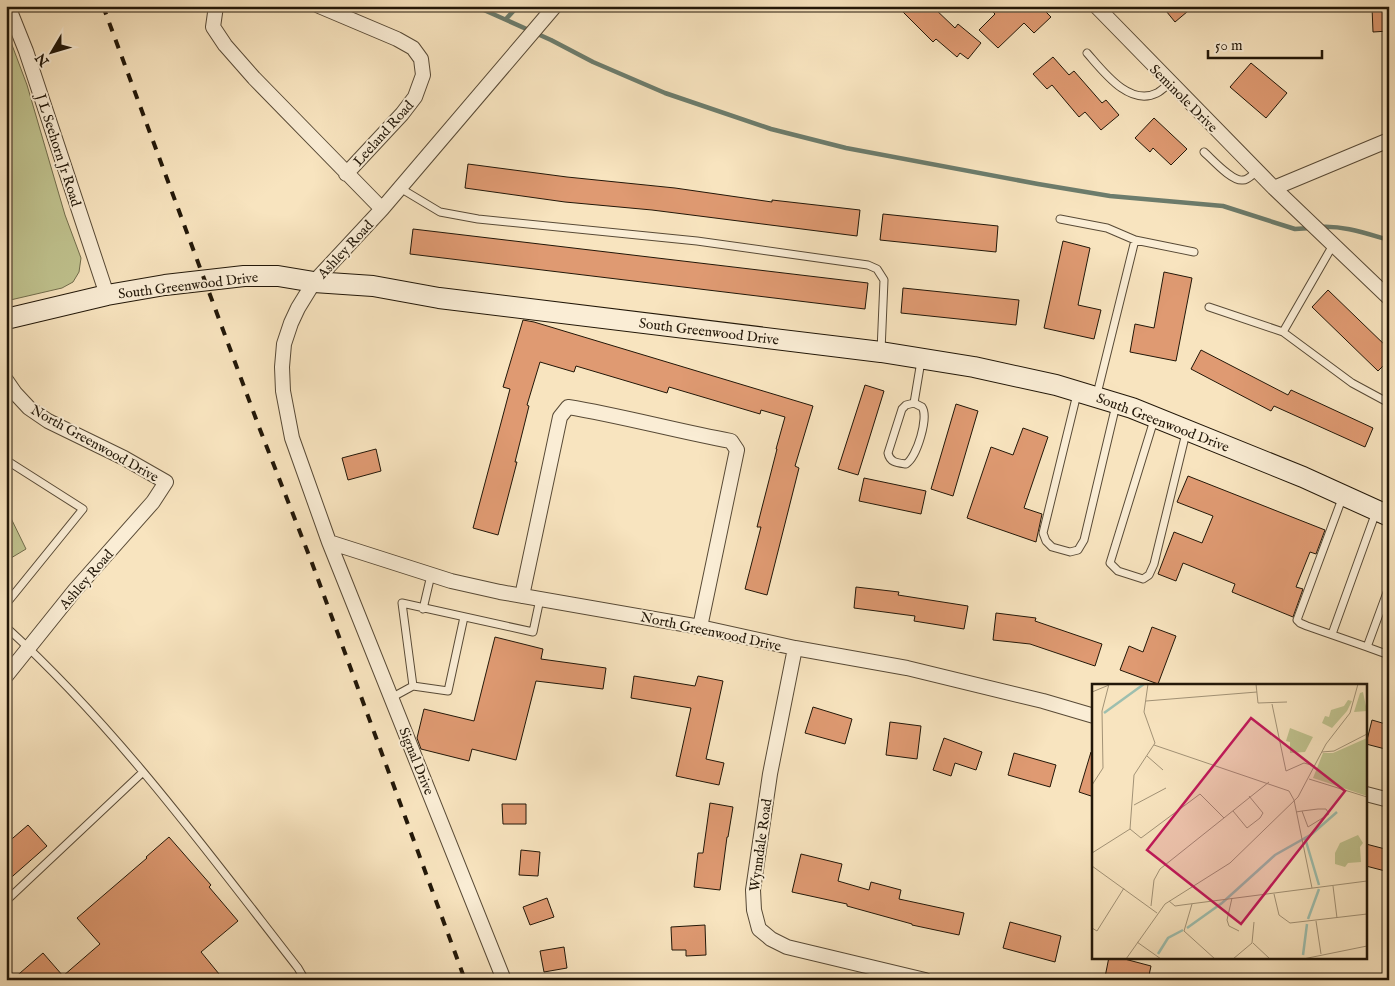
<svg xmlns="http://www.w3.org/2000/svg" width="1395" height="986" font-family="'IM FELL English',serif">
  <rect width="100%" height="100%" fill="#f8e4bf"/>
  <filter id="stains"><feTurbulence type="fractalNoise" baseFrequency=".004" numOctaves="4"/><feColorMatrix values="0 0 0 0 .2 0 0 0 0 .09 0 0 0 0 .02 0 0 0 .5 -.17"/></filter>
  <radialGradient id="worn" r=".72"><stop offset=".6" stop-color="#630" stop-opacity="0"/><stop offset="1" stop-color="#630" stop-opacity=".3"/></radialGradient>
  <path fill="#c0c38f" stroke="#716d4c" d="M6 29 27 85 65 215 81 258 79 272 73 282 62 288 6 301Z
    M6 508 26 549 6 561Z"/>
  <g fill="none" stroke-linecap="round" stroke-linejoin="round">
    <path stroke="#6c7c6c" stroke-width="4.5" d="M475 6 551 40 593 62 665 93 771 129 846 148 1038 184 1110 196 1223 206 1295 229 1311 228
      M506 19 518 6
      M1318 227C1343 225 1365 233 1389 240"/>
  </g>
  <path fill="#df9a72" stroke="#221708" d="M897 6H932L955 28 958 24 981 43 968 59 960 53 957 57 936 39 933 42Z
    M987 6H1040L1051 17 1034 33 1024 23 998 48 979 30 995 14Z
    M1162 6H1194L1175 22Z
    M1389 6V31L1373 32 1372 7Z
    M1053 57 1069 75 1074 71 1102 103 1106 100 1119 115 1101 130 1085 112 1079 117 1052 85 1047 89 1033 74Z
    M1251 63 1287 93 1266 118 1230 87Z
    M1154 118 1187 149 1171 165 1153 148 1150 152 1135 138Z
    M468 164 567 177 675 188 772 202V200L860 210 857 236 652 210 565 202 465 188Z
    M883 214 998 226 996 252 880 240Z
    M413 229 868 283 865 309 410 254Z
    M1063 241 1090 248 1078 305 1101 310 1094 339 1044 328Z
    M1164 272 1192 278 1176 361 1130 352 1135 324 1154 328Z
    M903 288 1019 300 1016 325 901 313Z
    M1328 290 1389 349V360L1378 371 1312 307Z
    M523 320 534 322 813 406 795 466 799 468 767 595 745 589 761 527H757L777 449H776L785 417 761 410 760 414 669 387 667 393 576 366 574 372 540 362 527 405 529 406 515 462H517L498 535 473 528 510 389 503 387Z
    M1201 350 1288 395 1291 390 1373 428 1365 447 1274 406 1271 411 1191 369Z
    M865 385 884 391 858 475 838 469Z
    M956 404 978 411 953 496 931 489Z
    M1023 428 1048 437 1024 508 1042 514 1036 542 967 518 991 447 1013 455Z
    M376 449 381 471 348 480 342 458Z
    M1188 476 1325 530 1316 554 1310 552 1296 587 1303 589 1293 617 1232 592 1235 584 1183 563 1176 581 1158 574 1174 532 1202 543 1213 516 1177 502Z
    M864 478 926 491 921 514 859 501Z
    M856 587 899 592 898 595 968 606 964 629 914 621 915 616 854 608Z
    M996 613 1036 618 1035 621 1102 644 1095 666 1030 644 993 640Z
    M1152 627 1176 636 1158 684 1120 670 1129 646 1143 652Z
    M495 637 543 649 541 659 606 668 603 689 536 681 516 760 472 749 469 761 421 749 417 738 424 709 474 721Z
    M634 676 695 686 698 676 723 681 706 759 724 763 719 785 676 776 691 708 631 698Z
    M813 707 852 719 845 744 805 733Z
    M1372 720 1389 725V750L1366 744Z
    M890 722 921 726 917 759 886 755Z
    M944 738 982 752 976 770 955 763 951 776 933 770Z
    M1091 752 1094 753V797L1079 792Z
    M1014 753 1056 765 1050 787 1008 775Z
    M710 803 733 807 728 837H727L720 890 694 887 698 853H703Z
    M502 804H526V824H503Z
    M28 825 47 846 6 882V844Z
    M169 837 211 885 209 887 238 921 201 952 224 980H12L43 953 63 976 100 944 77 918 147 858 146 857Z
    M1366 844 1389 850V872L1366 866Z
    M521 850 540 852 538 876 519 875Z
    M801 854 842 864 838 881 869 890 871 882 901 890 899 899 964 913 959 935 912 925V924L847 906V904L792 892Z
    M547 898 554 917 530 925 523 907Z
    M1010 922 1061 936 1055 962 1003 948Z
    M705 925 706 955 686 956V950H672L671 927Z
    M564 947 567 968 544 972 540 951Z
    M1109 957H1117L1151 966 1148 980H1118L1105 977Z"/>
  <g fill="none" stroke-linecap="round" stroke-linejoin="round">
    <g stroke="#584a36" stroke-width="9">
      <path id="lane" d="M1087 53C1103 71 1129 107 1157 93 1162 90 1166 86 1170 83
        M1204 152C1212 159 1232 182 1243 180 1248 180 1253 174 1257 171
        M400 188 440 212 478 219 697 241 868 265 877 269 884 280 881 351
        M1060 219 1107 228 1135 240 1194 252
        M1209 307 1283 332 1333 245
        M1283 332 1352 383 1389 403
        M1077 394 1043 533 1046 541 1052 547 1070 552 1078 550 1084 540 1116 405
        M1097 394 1135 240
        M914 403 922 407C929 417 917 457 906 464 898 463 890 463 888 453L902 409 906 405 914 403 921 361
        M1154 420 1110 563 1118 571 1143 579 1149 575 1154 564 1186 433
        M6 460 83 509 6 604
        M1343 496 1297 620 1300 623 1307 626 1367 647
        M1389 587 1367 647 1389 655
        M423 609 431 575
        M6 627C117 728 206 850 298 968L305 980
        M1332 634 1376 512
        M413 686 402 603 533 632 540 599
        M391 698 413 686 448 691 464 617
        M6 901 143 772"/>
    </g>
    <g stroke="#584a36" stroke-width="16">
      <path id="street" d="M8 6 26 51 107 295
        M216 6 213 27 225 45 254 78 382 209
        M319 6 397 39 413 48 421 59 423 75 415 97 402 114 346 174
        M1096 6 1274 188 1389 298
        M1274 188 1389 140
        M6 380 15 393 29 408 48 421 124 458 166 482 153 502 75 590 6 676
        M329 542 451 581 500 592 700 627 795 648 907 668 1043 701 1094 716
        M522 596 560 417 568 407C623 416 676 431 731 441L737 450 700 627
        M795 648 770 774 753 890 754 910 759 929 771 939 787 947 925 980
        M1366 794 1389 800
        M504 980 329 542 292 438 283 391 282 367 284 344 291 323 298 308 314 282 382 209 555 6"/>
    </g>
    <g stroke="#221708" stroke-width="22">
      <path id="secondary" d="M6 319 107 295 165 285 244 276H278L314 282 373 286 439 298 881 352 974 367 1056 385 1132 408 1303 477 1389 516"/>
    </g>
    <use href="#lane" stroke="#faedd5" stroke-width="7"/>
    <use href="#street" stroke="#faedd5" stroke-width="14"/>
    <use href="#secondary" stroke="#faedd5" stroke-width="20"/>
    <path stroke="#221708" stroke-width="4" stroke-dasharray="9 9" stroke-linecap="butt" d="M103 6 259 427 312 563 465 980"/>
  </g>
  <g text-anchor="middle" stroke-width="4" stroke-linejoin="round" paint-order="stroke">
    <g font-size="14" fill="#221708" stroke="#faedd5">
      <text transform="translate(1184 98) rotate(45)" y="5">Seminole Drive</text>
      <text transform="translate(383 133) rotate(-48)" y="5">Leeland Road</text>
      <text transform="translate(59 150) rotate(72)" y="5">J L Seehorn Jr Road</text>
      <text transform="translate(345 249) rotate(-47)" y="5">Ashley Road</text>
      <text transform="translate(188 285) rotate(-7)" y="5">South Greenwood Drive</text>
      <text transform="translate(709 331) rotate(7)" y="5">South Greenwood Drive</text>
      <text transform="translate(1163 422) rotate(21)" y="5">South Greenwood Drive</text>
      <text transform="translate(95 443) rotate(29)" y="5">North Greenwood Drive</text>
      <text transform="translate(86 579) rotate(-49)" y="5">Ashley Road</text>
      <text transform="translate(711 631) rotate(12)" y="5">North Greenwood Drive</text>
      <text transform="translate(417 761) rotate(68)" y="5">Signal Drive</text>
      <text transform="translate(760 845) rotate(-82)" y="5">Wynndale Road</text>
    </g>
  </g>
  <g transform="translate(1092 684)">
    <rect width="275" height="275" fill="#f8e4bf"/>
    <path d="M271 8 275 27 262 28 268 9ZM256 16 260 17 255 27 240 44 230 39 233 32 237 33 239 26 252 22ZM198 44 221 53 213 68 198 69V58L194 57ZM275 54V112L221 94 231 69H241ZM266 151 271 159 268 163 269 178 256 179 253 183 243 180V169L248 159Z" fill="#c0c38f"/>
    <path fill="none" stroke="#9ebfaf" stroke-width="2.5" d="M12 29 52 0M213 154 227 201M216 235 227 205M95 244 130 219 183 171 220 150 245 128M66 270 76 254 91 246M211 271 215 240"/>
    <path fill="none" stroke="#a29276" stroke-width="1" d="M164 0 166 19 195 18M0 8 17 1M54 17 165 8M180 20 194 87 212 79 223 82M62 61 197 107 202 116 220 204M230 68 242 67 275 50M55 72 71 86M217 95 275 113M0 101 11 84 10 27 17 0M42 121 74 104M141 127 155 144 168 134 171 129 157 112M204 128 210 127 226 125H234L237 130 216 143 210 127M38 145 49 154 108 110 132 134M0 169 38 145 42 91 63 59 52 28 56 0M0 182 65 229M241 202 245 234M182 210 187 231 198 239 275 230M140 214 135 236 137 242 147 247M77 217 83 222 90 221 275 197M100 220 92 247 123 275M59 222 62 196 68 185 177 98M224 237 229 270M0 244 5 247 32 204M45 258 69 275M161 259 178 275M34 275 73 220 138 179 206 113 234 60 258 29 266 0M141 275 160 259 162 238M211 275 275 262"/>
    <path fill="#c2185b" fill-opacity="0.15" stroke="#c2185b" stroke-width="2.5" d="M159 34 253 107 149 240 55 166Z"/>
    <rect width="275" height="275" fill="none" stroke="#221708" stroke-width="2.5"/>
  </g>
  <rect width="1395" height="986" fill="none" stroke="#f8e4bf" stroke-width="25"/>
  <rect x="8" y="8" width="1380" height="971" fill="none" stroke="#221708" stroke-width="2.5"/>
  <rect x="12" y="12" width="1370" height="961" fill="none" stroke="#221708"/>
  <g transform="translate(52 52) rotate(232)" stroke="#faedd5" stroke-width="4" paint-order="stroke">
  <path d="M0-4L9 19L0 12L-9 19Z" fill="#221708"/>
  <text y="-8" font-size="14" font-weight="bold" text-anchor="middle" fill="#221708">N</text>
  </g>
  <path d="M1208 50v8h114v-8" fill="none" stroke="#221708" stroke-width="2.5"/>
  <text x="1215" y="50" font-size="15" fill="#221708" stroke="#faedd5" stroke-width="4" paint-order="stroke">50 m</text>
  <rect width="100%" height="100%" filter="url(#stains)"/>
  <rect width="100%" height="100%" fill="url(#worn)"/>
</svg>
